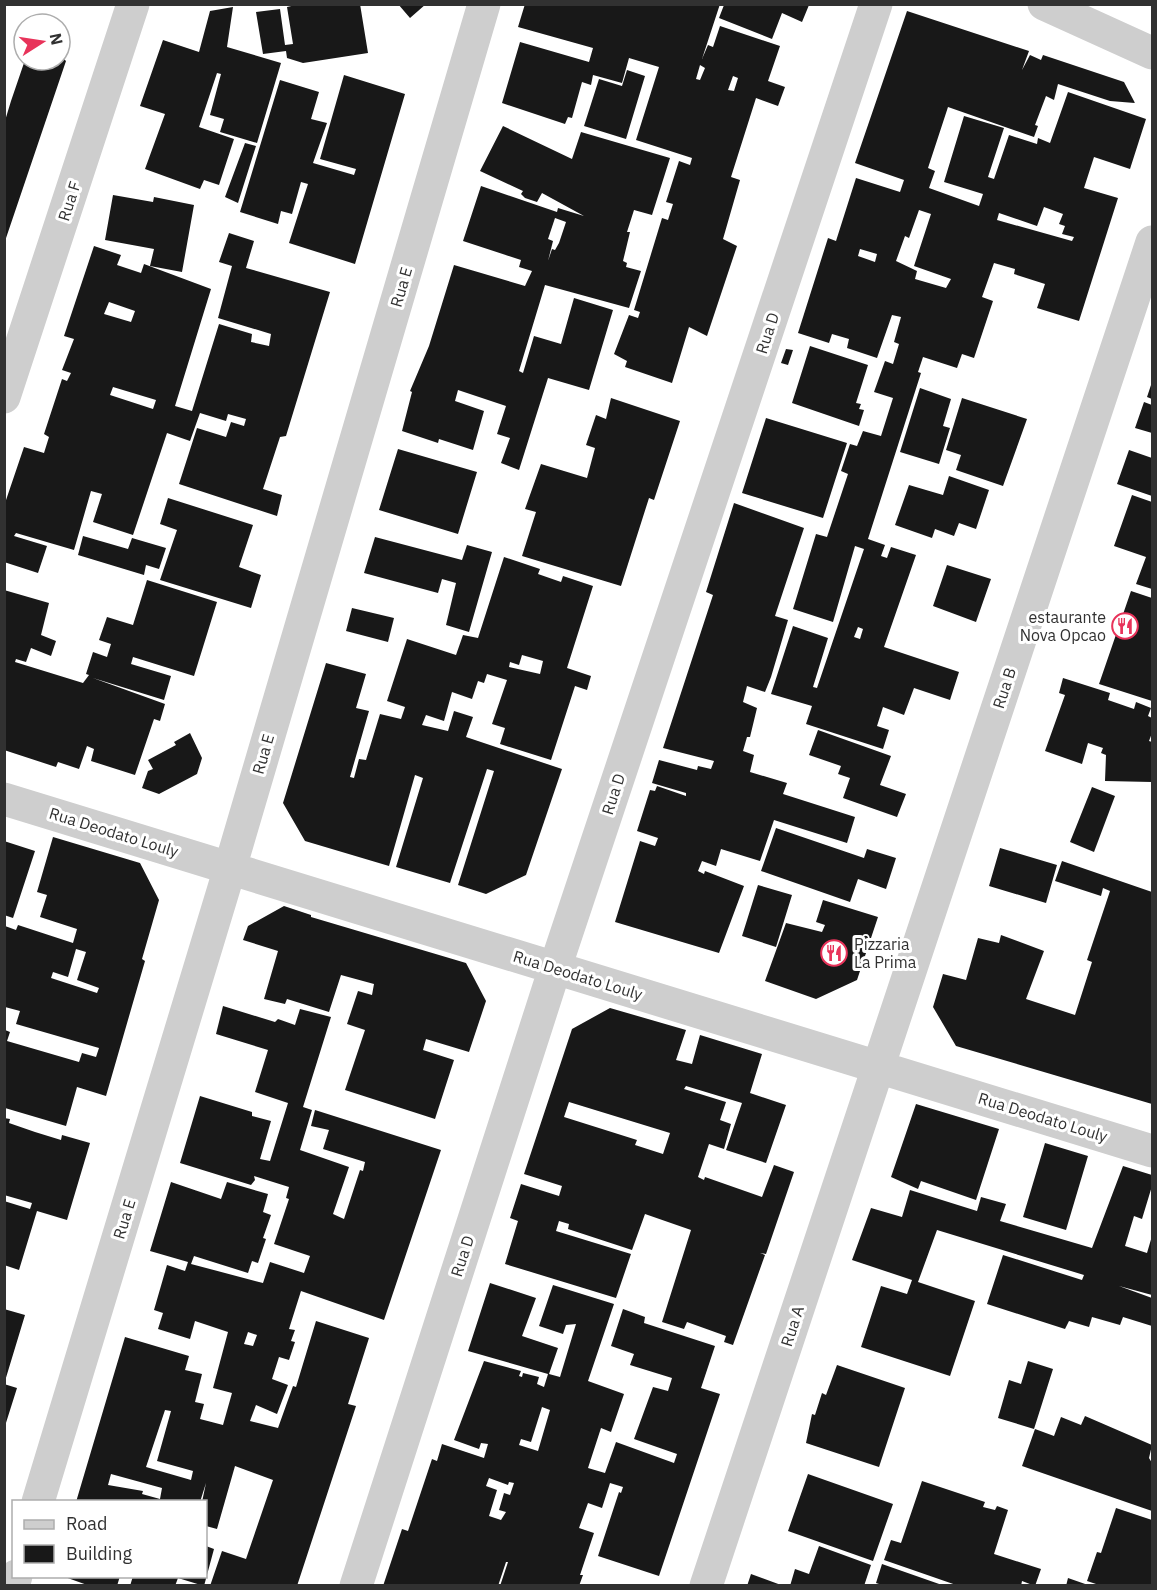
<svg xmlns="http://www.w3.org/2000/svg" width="1157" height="1590" font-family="'IBM Plex Sans',sans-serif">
  <rect width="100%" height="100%" fill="#fff"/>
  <path fill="#181818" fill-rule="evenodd" d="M300 4H360L368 53 303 63 287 58 286 51 263 54 256 12 280 9 285 45 293 44 287 7Z
    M398 4H426L410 18Z
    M525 4H720L702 59 708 45 713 47 720 26 780 46 768 81 785 87 778 106 756 98 731 177 740 180 723 239 737 246 707 336 689 327 672 383 625 367 627 361 614 354 629 315 638 318 640 312 634 310 662 218 668 220 673 204 666 202 679 161 690 165 692 158 636 140 659 67 629 58 622 83 593 75 591 85 582 82 572 118 568 117 565 124 502 103 520 42 589 62 593 48 518 27ZM700 65 705 68 700 80 696 79ZM733 76 738 78 734 91 728 90Z
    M724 5H809L802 22 782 13 772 39 719 18Z
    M233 7 227 47 281 63 257 143 220 132 224 119 210 115 221 74 217 73 199 127 234 139 219 185 204 180 200 189 145 169 165 114 140 106 163 40 199 52 210 11Z
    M907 11 1029 51 1022 70 1030 55 1041 60 1043 55 1124 82 1135 103 1110 101 1058 84 1054 100 1046 96 1035 125 1038 126 1034 137 948 107 928 168 935 171 929 188 979 206 983 194 944 182 964 116 1004 128 988 177 994 179 1009 135 1037 144 1038 138 1050 143 1068 92 1146 119 1130 169 1094 157 1084 188 1118 198 1079 321 1037 308 1045 284 1014 274 1015 269 994 263 982 297 993 301 974 358 962 354 957 368 923 357 918 372 921 373 868 539 885 545 881 556 887 558 891 547 916 555 884 647 959 672 950 700 914 688 904 715 883 707 877 726 889 730 883 749 806 724 812 706 771 694 793 626 828 638 813 687 817 688 864 549 855 546 833 622 793 609 816 534 827 537 848 474 841 471 850 444 857 446 863 431 881 436 893 398 874 392 885 361 893 364 899 344 894 342 901 317 892 315 877 358 847 348 849 339 832 334 829 343 798 333 828 238 836 241 856 178 900 192 904 180 855 163ZM1044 207 1063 214 1059 224 1065 226 1062 234 1074 237 1072 241 997 220 999 213 1037 226ZM919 210 931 214 914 266 951 279 946 288 915 279 917 271 896 261 905 236 909 238ZM860 249 877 254 875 262 858 256ZM858 627 863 629 860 639 854 637Z
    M60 55 66 61 4 244V124L11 101 25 60H60Z
    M627 70 645 76 626 139 584 126 599 79 622 86Z
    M344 75 405 94 355 264 289 243 308 184 301 182 292 214 281 211 278 224 240 212 280 80 319 92 311 119 327 123 313 163 354 175 356 169 320 159Z
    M503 126 572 159 581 132 670 158 652 215 634 210 627 232H630L623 261 627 263 626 267 641 271 629 308 545 285 519 371 523 373 534 336 561 344 574 298 613 310 589 390 548 378 519 470 501 463 510 438 497 434 506 406 458 390 455 401 484 411 473 450 439 439 438 443 402 431 412 392 410 391 429 346 454 265 525 286 532 271 519 267 521 260 463 241 481 186 557 212 558 208 584 216 542 193 537 202 525 198 521 194 523 191 480 171ZM555 218 566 222 559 243 555 250 552 249 548 261 553 241 548 239Z
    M245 143 256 146 238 203 225 197Z
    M113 195 153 202 154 197 194 205 182 272 150 266 154 249 105 240Z
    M229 233 254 241 246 268 330 292 286 436 280 437 263 489 282 495 277 516 179 484 197 428 226 437 231 422 244 426 246 419 228 414 226 421 200 413 190 441 167 433 133 535 93 522 102 494 91 491 74 550 16 533 14 536 47 546 38 573 4 562V506L24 447 44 453 49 437 44 434 62 379 67 381 71 373 62 370 74 339 64 336 94 246 121 255 117 265 141 273 144 264 211 289 175 406 192 411 219 324 252 334 251 342 269 346 271 334 218 318 232 266 219 262ZM109 302 135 311 131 322 104 314ZM113 387 156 400 153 409 110 395Z
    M810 346 868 365 856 403 861 404 859 409 864 410 859 426 792 403Z
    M786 349 793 350 788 365 781 363Z
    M1152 382V399L1147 397Z
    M920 388 951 399 943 426 950 428 939 464 900 452Z
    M611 398 680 421 654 500 649 498 621 586 522 556 536 512 525 509 541 464 587 478 595 448 586 445 596 415 606 419Z
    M962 398 1027 419 1003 486 956 470 961 455 946 450Z
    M1144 402 1152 405V433L1135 428Z
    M766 418 847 443 823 518 742 493Z
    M398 449 477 472 458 534 379 510Z
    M1129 450 1152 458V496L1117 484Z
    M949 476 989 490 976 529 959 523 954 536 935 529 932 538 895 525 909 485 943 495Z
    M1132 495 1152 502V589L1136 584 1146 557 1114 546Z
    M168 498 253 525 239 567 261 575 251 608 160 580 177 530 160 524Z
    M734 503 804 528 775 616 788 620 771 677 765 692 747 686 743 702 757 708 750 737H747L743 751 754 755 750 772 787 783 783 794 855 817 847 843 774 820 760 861 721 849 716 866 702 861 698 871 704 874 705 871 744 886 719 953 615 922 640 841 655 846 658 838 637 831 650 790 655 791 657 786 686 796V793L652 783 659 760 697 770 698 766 711 769 714 761 663 748 713 595 706 592Z
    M83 536 128 549 132 538 166 548 159 569 146 565 144 575 78 555Z
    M375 537 462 560 467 545 492 552 469 632 446 625 456 583 442 579 438 593 364 573Z
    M504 557 540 569 538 574 561 582 563 576 593 586 567 668 591 676 587 690 575 686 551 760 500 744 505 728 492 724 507 680 487 674 484 683 478 681 472 699 452 692 444 721 426 715 422 725 448 731 454 711 473 717 466 737 562 769 526 875 486 894 458 885 494 771 487 769 450 883 396 867 423 778 415 775 389 866 305 841 283 803 326 663 366 674 356 708 369 711 350 777 354 778 359 759 366 760 380 714 401 719 405 707 387 701 407 639 456 655 463 635 478 638ZM522 655 543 661 540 674 509 667 510 662 519 665Z
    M947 565 991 579 976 622 933 606Z
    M147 580 217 602 194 676 133 657 131 664 171 676 164 700 93 678 165 704 160 721 154 719 135 775 91 761 94 749 87 746 79 769 58 762 56 767 4 750V590L49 603 41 635 56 641 51 656 31 648 26 662 16 659 15 662 83 683 89 675 86 674 93 652 107 657 111 644 99 640 107 617 133 625Z
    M1131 591 1152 598V701L1099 684Z
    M352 608 394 618 388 642 346 631Z
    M1063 678 1110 693 1108 700 1134 709 1136 702 1151 708 1148 716 1152 718V733L1149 741 1152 742V782L1105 781 1106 755 1101 753 1103 748 1088 743 1082 764 1045 751 1065 695 1059 693Z
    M818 730 891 756 880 785 906 794 897 817 843 798 850 778 838 774 841 766 809 755Z
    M190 733 202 758 197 774 159 794 142 788 148 771 153 769 148 760 176 745 174 742Z
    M1092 787 1115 796 1094 852 1070 842Z
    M776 828 864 858 867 849 896 858 886 889 858 879 850 902 761 871Z
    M53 837 140 863 159 900 142 959 145 961 106 1096 77 1087 66 1126 5 1108V1030L10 1032 7 1041 79 1062 82 1053 96 1057 99 1048 16 1024 20 1011 5 1007V926L16 930 18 925 73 943 77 929 40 917 47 895 37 892ZM76 949 86 952 77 980 99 988 97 993 51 978 53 972 68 977Z
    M4 841 35 851 13 918 4 915Z
    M1000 848 1057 865 1046 903 989 886Z
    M1062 861 1152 892V1104L956 1046 933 1007 943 974 966 980 978 938 999 943 1001 935 1044 951 1026 999 1075 1015 1092 962 1087 960 1110 891 1103 888 1101 896 1055 881Z
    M758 885 792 895 776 947 742 936Z
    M823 900 878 917 857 980 816 999 765 981 786 923 822 932 825 925 816 922Z
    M284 906 311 915V917L466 963 486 1001 469 1052 426 1039 423 1050 454 1060 435 1119 345 1090 365 1030 347 1024 358 991 372 995 374 984 341 975 329 1012 287 999 285 1004 264 999 278 951 243 940 248 926Z
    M223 1006 275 1022 278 1019 295 1025 300 1009 331 1017 303 1107 312 1110 300 1150 349 1167 333 1214 344 1219 360 1170 363 1171 365 1162 323 1149 329 1130 311 1126 315 1110 441 1150 384 1320 301 1291 289 1329 295 1330 291 1341 295 1342 289 1360 279 1357 272 1379 288 1385 277 1414 256 1405 250 1421 278 1428 293 1386 296 1387 316 1321 369 1338 348 1404 356 1406 297 1586H210L222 1551 246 1559 273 1480 235 1466 217 1529 206 1526V1502H202L206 1483 200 1502H76L125 1337 189 1356 185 1370 202 1374 195 1402 204 1404 200 1419 223 1425 232 1393 213 1388 228 1332 195 1321 190 1339 158 1329 163 1313 154 1310 167 1265 185 1271 188 1262 150 1251 171 1182 221 1199 227 1182 268 1194 263 1212 271 1215 263 1238 266 1239 258 1263 252 1261 248 1273 194 1256 191 1264 263 1283 270 1262 304 1273 310 1256 274 1244 289 1199 286 1198 289 1187 254 1176 255 1180 251 1185 180 1163 200 1096 252 1112V1116L271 1121 260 1159 270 1161 288 1103 255 1092 268 1050 216 1034ZM248 1332 257 1335 253 1346 244 1344ZM165 1410 171 1411 157 1461 193 1471 191 1480 146 1467ZM111 1474 162 1488 160 1499 142 1494 143 1491 108 1485Z
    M610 1008 686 1030 676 1060 692 1064 700 1035 762 1054 750 1093 786 1105 766 1163 726 1150 742 1103 686 1086 684 1089 726 1102 720 1120 731 1124 724 1149 709 1144 698 1177 704 1180 705 1177 762 1197 774 1165 794 1172 766 1254 760 1253 765 1255 733 1345 724 1342 726 1336 687 1322 684 1329 662 1322 691 1230 645 1214 632 1250 568 1229 569 1224 559 1221 556 1231 631 1254 616 1298 505 1264 518 1221 510 1218 521 1184 559 1196 562 1186 524 1174 572 1029ZM569 1102 670 1133 663 1154 635 1145 637 1140 564 1117Z
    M916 1104 999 1129 976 1200 921 1181 918 1189 891 1177Z
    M4 1118 10 1119 9 1123 35 1132 61 1140 62 1135 90 1143 67 1220 37 1211 19 1270 4 1265V1201L30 1209 32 1203 4 1195Z
    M1045 1143 1088 1156 1066 1230 1023 1217Z
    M1123 1166 1152 1175V1186L1142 1219 1134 1216 1125 1246 1147 1253 1152 1236V1295L1119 1286 1152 1298V1326L1123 1317 1120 1325 1092 1317 1089 1327 1069 1321 1065 1329 987 1304 1003 1255 1082 1280 1084 1275 937 1230 918 1282 975 1301 950 1376 861 1347 881 1286 907 1294 912 1280 852 1260 871 1208 902 1217 910 1190 977 1211 981 1197 1006 1204 1000 1221 1092 1248Z
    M490 1283 536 1298 522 1336 558 1348 549 1374 560 1377 576 1324 566 1325 563 1334 539 1326 553 1285 614 1304 588 1381 624 1394 611 1432 601 1428 588 1468 605 1473 616 1442 674 1463 677 1454 634 1439 653 1387 668 1391 672 1378 630 1365 634 1354 611 1346 623 1309 645 1317 644 1323 715 1346 701 1388 720 1394 659 1576 598 1556 619 1492 621 1493 623 1487 610 1483 602 1508 588 1503 579 1528 594 1533 580 1575H583L579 1586H500L508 1562H506L498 1586H383L402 1529 408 1531 432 1459 437 1461 442 1444 484 1458 488 1444 481 1443 479 1449 454 1440 484 1361 521 1371 519 1376 522 1377 523 1373 539 1377 537 1384 544 1387 548 1374 468 1351ZM542 1407 550 1410 538 1451 519 1445 521 1439 531 1442ZM489 1478 508 1485 509 1482 514 1483 510 1495 504 1493 499 1510 506 1512 501 1520 489 1516 497 1490 486 1486Z
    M4 1309 25 1315 5 1381H4Z
    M1028 1361 1053 1369 1034 1429 998 1418 1009 1380 1021 1384Z
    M837 1365 905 1388 879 1467 806 1443 812 1414 815 1415 822 1393 826 1395Z
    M4 1384 17 1388 5 1426H4Z
    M1085 1416 1152 1445 1149 1458 1152 1463V1511L1022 1466 1035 1429 1054 1436 1061 1417 1081 1425Z
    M808 1474 893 1504 873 1561 788 1531Z
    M922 1481 985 1502 983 1507 995 1510 997 1506 1008 1510 994 1554 1041 1569 1035 1586 1022 1581 1021 1586H959L884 1560 891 1540 901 1543Z
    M1116 1508 1152 1520V1586H1102L1087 1581 1097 1552 1101 1553Z
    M206 1546 214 1549 204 1586 178 1578 175 1586H130L133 1576H206Z
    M819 1546 871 1565 864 1586H790L795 1569 809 1574Z
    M882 1564 942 1585V1586H885L876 1583Z
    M751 1574 781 1585V1586H747Z
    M62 1576H120L117 1586H90Z
    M1068 1578 1088 1585V1586H1066Z"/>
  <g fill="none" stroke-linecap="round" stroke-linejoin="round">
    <path stroke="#cecece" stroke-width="33" d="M1044 4 1152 53
      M4 397 133 4
      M4 799 1152 1151
      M38 1502 230 868 484 4
      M13 1586 16 1576
      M356 1586 555 968 876 4
      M706 1586 1152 242"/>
  </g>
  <defs>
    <g id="restaurant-ring" transform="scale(1.35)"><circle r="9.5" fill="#fff" stroke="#e8335a" stroke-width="1.5"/><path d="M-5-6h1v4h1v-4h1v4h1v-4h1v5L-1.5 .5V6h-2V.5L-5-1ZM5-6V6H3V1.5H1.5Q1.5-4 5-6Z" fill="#e8335a"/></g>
  </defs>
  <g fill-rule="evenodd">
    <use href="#restaurant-ring" x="1125" y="626"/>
    <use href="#restaurant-ring" x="834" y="953"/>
  </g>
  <g text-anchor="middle" stroke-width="6" stroke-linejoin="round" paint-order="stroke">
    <g font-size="16" fill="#313131" stroke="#fff">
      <text transform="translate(69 201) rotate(-72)" y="6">Rua F</text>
      <text transform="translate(401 287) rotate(-74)" y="6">Rua E</text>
      <text transform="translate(767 333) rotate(-72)" y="6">Rua D</text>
      <text transform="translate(1004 688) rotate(-72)" y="6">Rua B</text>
      <text transform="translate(263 754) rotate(-74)" y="6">Rua E</text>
      <text transform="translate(613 794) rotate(-72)" y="6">Rua D</text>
      <text transform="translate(114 832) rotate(17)" y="6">Rua Deodato Louly</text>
      <text transform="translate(578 975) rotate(17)" y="6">Rua Deodato Louly</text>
      <text transform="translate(1043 1117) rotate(17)" y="6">Rua Deodato Louly</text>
      <text transform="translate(124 1219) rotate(-73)" y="6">Rua E</text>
      <text transform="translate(462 1256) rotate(-72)" y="6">Rua D</text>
      <text transform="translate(792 1326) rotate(-72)" y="6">Rua A</text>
    </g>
    <g font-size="16" fill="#313131" stroke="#fff" text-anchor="end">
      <text x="1106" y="623">estaurante<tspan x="1106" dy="18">Nova Opcao</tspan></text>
      <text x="854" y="950" text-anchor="start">Pizzaria<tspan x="854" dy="18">La Prima</tspan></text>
    </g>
  </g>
  <rect width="1157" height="1590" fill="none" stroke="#313131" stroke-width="12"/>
  <rect x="12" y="1500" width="195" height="78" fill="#ffffff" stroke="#adadad" stroke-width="1.5"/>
  <rect x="24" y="1520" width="30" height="9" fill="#cecece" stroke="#adadad" stroke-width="1.5"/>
  <text x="66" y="1530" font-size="18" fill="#313131">Road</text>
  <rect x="24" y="1545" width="30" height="18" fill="#181818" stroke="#adadad" stroke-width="1.5"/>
  <text x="66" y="1560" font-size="18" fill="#313131">Building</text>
  <g transform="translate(42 42) rotate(78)"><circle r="28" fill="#ffffff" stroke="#adadad" stroke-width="1.5"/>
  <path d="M0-4.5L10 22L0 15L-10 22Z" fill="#e8335a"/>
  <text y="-9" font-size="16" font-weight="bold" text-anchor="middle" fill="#313131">N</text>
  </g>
</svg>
